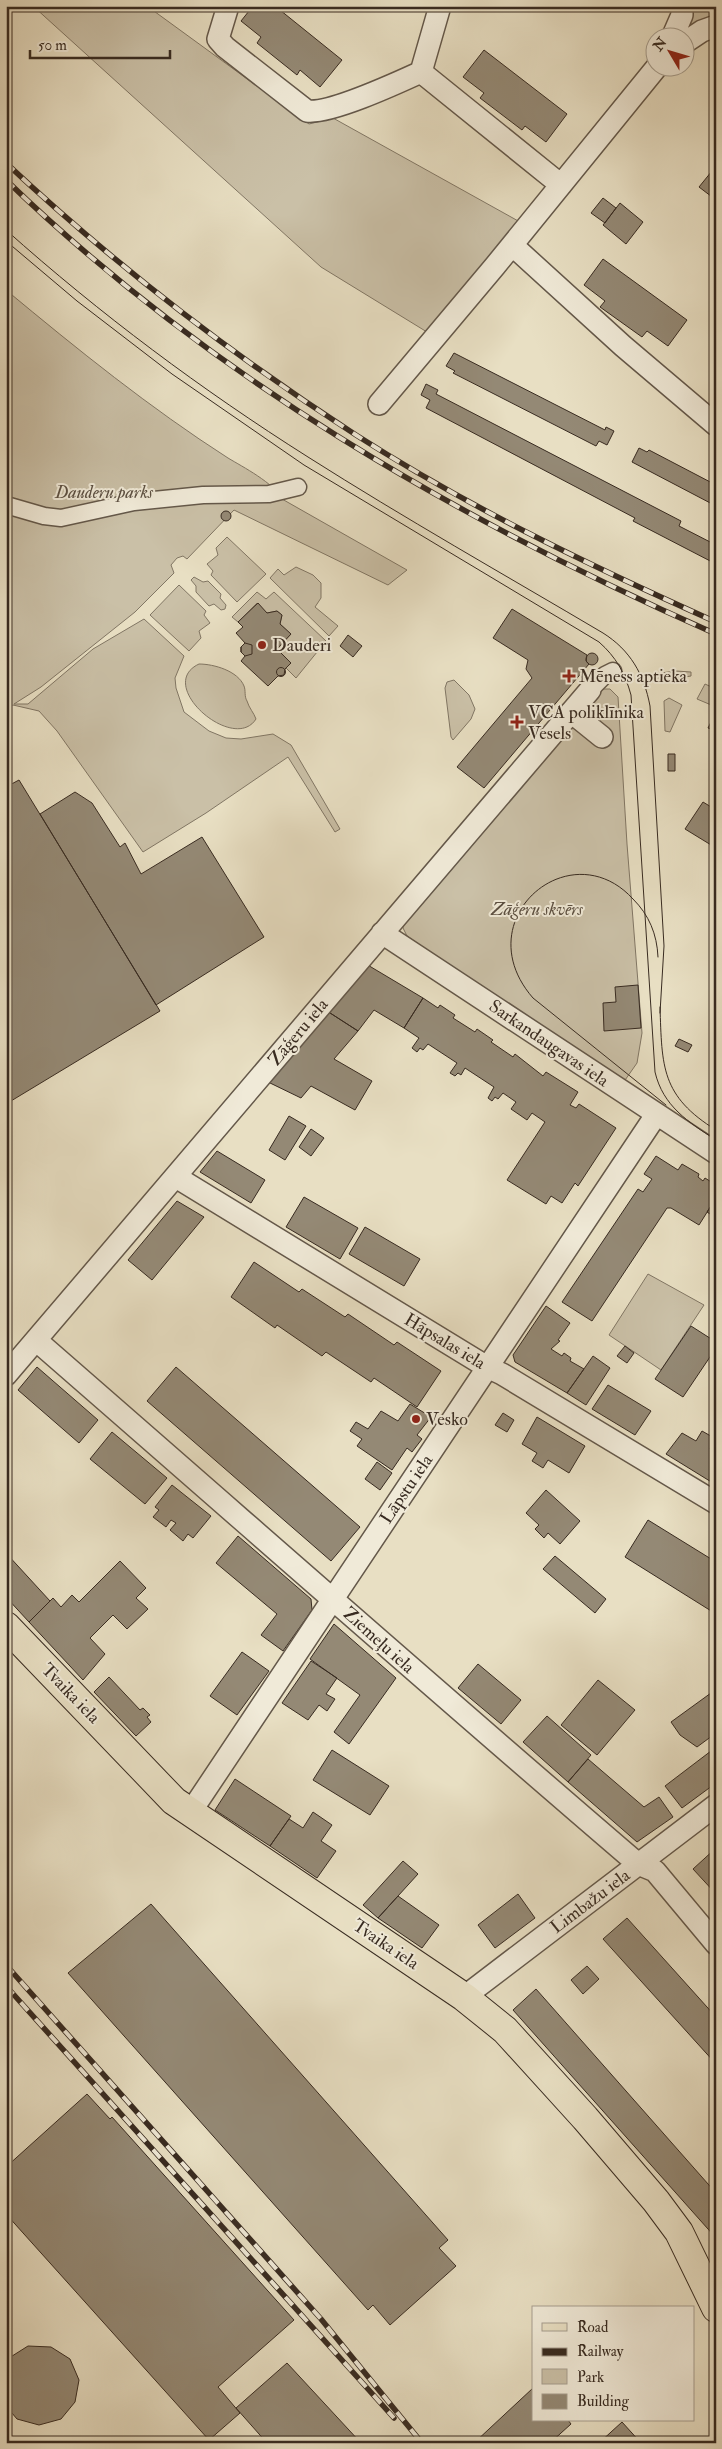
<svg xmlns="http://www.w3.org/2000/svg" width="722" height="2449" font-family="'IM FELL Double Pica',serif">
  <rect width="100%" height="100%" fill="#e8dfc3"/>
  <filter id="stains"><feTurbulence type="fractalNoise" baseFrequency=".004" numOctaves="4"/><feColorMatrix values="0 0 0 0 .2 0 0 0 0 .09 0 0 0 0 .02 0 0 0 .5 -.17"/></filter>
  <radialGradient id="worn" r=".72"><stop offset=".6" stop-color="#630" stop-opacity="0"/><stop offset="1" stop-color="#630" stop-opacity=".3"/></radialGradient>
  <path fill="#cac0a7" stroke="#817664" d="M33 6H147L309 124 333 118 520 222 427 332 321 267Z
    M693 6H716V19L684 37Z
    M6 290C77 349 150 408 228 458 243 467 274 483 282 499L407 570 388 585 234 510 187 559 183 556 177 558 171 565 174 573 135 612 41 687 14 704H28L93 649 144 619 184 656 175 678 176 688 184 712 209 731 226 738 241 739 273 734 291 745 340 829 335 832 288 757 206 813 143 852 57 731 39 711 13 705 6 709Z
    M227 537 266 574 237 602 211 575 213 571 207 564 218 555 216 548Z
    M296 567 313 575 321 583V598L315 607 338 626 329 636 270 578 278 569 284 575Z
    M194 577 203 582 208 581 221 594 220 598 226 605 225 609 221 610 214 604 209 606 196 592V586L191 580Z
    M179 585 206 611 204 615 210 623 199 631 201 638 189 651 150 615Z
    M257 592 266 599 274 592 326 641 296 678 286 668 277 649 291 634 280 624 282 615 277 611 267 613 257 603 238 622 232 617Z
    M199 664C214 664 238 671 244 686 246 691 244 696 247 701 249 708 254 713 256 719 234 754 154 685 199 664Z
    M676 671 691 672V676L660 681 653 674Z
    M454 680 469 695 475 709 471 719 453 740 451 737 445 688 447 682Z
    M705 684 716 689V707L697 699Z
    M600 689H610L618 697 627 844 642 1033 637 1063 623 1083 407 936 403 928 404 920Z
    M669 698 682 705 670 732 665 731 664 701Z
    M648 1274 704 1305 661 1370 609 1335Z"/>
  <path fill="#948975" stroke="#382b21" d="M253 6H275L342 60 320 87 300 70 297 75 257 43 261 37 241 21Z
    M484 50 567 114 546 142 525 126 522 130 480 98 484 93 463 77Z
    M716 166V200L699 187Z
    M603 198 616 208 605 223 591 213Z
    M620 203 643 222 626 244 603 225Z
    M603 259 687 320 668 346 647 331 642 337 600 307 605 301 584 285Z
    M454 353 605 430 606 427 614 431 607 445 599 441 596 446 453 373 455 371 446 366Z
    M426 384 438 390 436 394 681 521 679 526 716 545V564L633 521 635 518 426 408 430 400 421 395Z
    M639 448 647 452 649 450 716 485V506L632 462Z
    M221 516a5 5 0 1 1 10 0a5 5 0 1 1-10 0Z
    M258 603 267 613 277 611 282 615 280 624 291 634 277 649 291 663 285 669 284 675 278 676 268 686 241 661 245 656 241 652V647L245 643 236 633 243 627 238 622Z
    M512 609 587 655 586 661 589 664 484 788 457 767 532 678 526 669 528 660 493 638Z
    M348 635 362 646 353 657 340 646Z
    M245 643 252 645V654L245 656 241 652V647Z
    M586 659a6 6 0 1 1 12 0a6 6 0 1 1-12 0Z
    M276.5 672a4.5 4.5 0 1 1 9 0a4.5 4.5 0 1 1-9 0Z
    M711 722 716 724V731L708 728Z
    M668 754H675V771H668Z
    M19 780 160 1011 6 1104V787Z
    M75 792 92 803 120 847 125 843 141 874 202 837 264 937 156 1005 40 814Z
    M703 802 716 810V848L685 829Z
    M366 964 423 998 404 1028 374 1010 358 1031 327 1011Z
    M638 985 641 1028 604 1031 603 1003 616 1002 615 987Z
    M423 998 438 1008 440 1005 455 1015 453 1018 475 1032 477 1029 493 1040 491 1042 513 1057 515 1054 543 1076 546 1072 578 1092 570 1105 576 1108 579 1104 616 1128 578 1186 575 1183 562 1203 551 1196 546 1204 507 1180 545 1122 532 1113 527 1120 511 1109 516 1102 503 1093 498 1099 495 1097 492 1101 488 1098 494 1087 465 1068 461 1075 458 1073 455 1076 450 1073 457 1063 428 1044 423 1050 420 1048 417 1052 412 1048 419 1038 404 1028Z
    M327 1011 358 1031 334 1059 372 1081 355 1110 311 1086 301 1098 268 1082Z
    M679 1039 692 1045 688 1052 675 1046Z
    M289 1116 306 1126 285 1160 269 1150Z
    M311 1129 324 1138 311 1156 299 1147Z
    M217 1151 265 1180 251 1203 200 1172Z
    M656 1156 678 1170 682 1164 699 1174 698 1177 703 1181 705 1178 716 1185V1198L699 1225 671 1208H667L592 1321 562 1302 638 1189 643 1192 652 1179 644 1174Z
    M304 1197 358 1228 340 1259 286 1227Z
    M716 1198V1218L707 1212Z
    M177 1201 204 1217 152 1280 128 1260Z
    M365 1227 420 1259 404 1286 349 1254Z
    M254 1262 299 1292 302 1289 345 1317 348 1314 394 1345 397 1342 441 1371 417 1407 374 1378 371 1382 326 1352 322 1356 277 1325 275 1328 231 1297Z
    M546 1306 570 1323 558 1340 560 1341 551 1349 562 1356 564 1353 571 1358 570 1361 584 1369 567 1393 515 1362 513 1355Z
    M691 1326 716 1342V1348L683 1397 655 1379Z
    M625 1346 634 1353 627 1363 617 1356Z
    M593 1356 610 1368 586 1405 567 1393Z
    M37 1367 98 1420 79 1443 18 1390Z
    M176 1367 360 1527 331 1561 147 1401Z
    M608 1385 651 1411 635 1435 592 1409Z
    M410 1404 431 1417 417 1435 422 1439 412 1452 407 1448 392 1470 357 1446 362 1439 350 1431 356 1422 368 1429 381 1411 398 1421Z
    M503 1413 514 1420 507 1432 495 1425Z
    M537 1417 585 1446 569 1473 548 1460 543 1468 532 1461 537 1453 522 1444Z
    M702 1431 716 1439 710 1449 716 1452V1479L713 1483 666 1454 682 1433 696 1441Z
    M112 1432 167 1478 145 1504 90 1459Z
    M377 1462 392 1473 380 1490 365 1479Z
    M172 1485 211 1516 193 1538 188 1534 183 1541 170 1530 176 1523 171 1520 166 1527 153 1517 159 1510 155 1507Z
    M546 1490 580 1521 560 1544 548 1533 544 1538 535 1529 539 1525 526 1513Z
    M648 1520 716 1562V1614L625 1557Z
    M238 1536 311 1599 312 1610 283 1651 261 1635 277 1614 216 1563Z
    M6 1553 50 1601 29 1622 6 1597Z
    M555 1556 606 1599 595 1613 543 1569Z
    M120 1561 146 1588 136 1598 148 1609 127 1629 113 1615 90 1638 105 1654 83 1680 29 1622 53 1598 61 1607 72 1595 79 1602Z
    M334 1624 396 1678 349 1744 334 1732 360 1695 310 1659Z
    M242 1652 269 1671 237 1715 210 1696Z
    M311 1661 337 1678 326 1694 335 1699 327 1711 319 1705 308 1720 282 1703Z
    M478 1664 521 1700 501 1724 458 1688Z
    M109 1677 140 1710 143 1708 150 1715 147 1717 151 1722 136 1736 94 1692Z
    M598 1680 635 1710 597 1755 561 1725Z
    M711 1693 716 1699V1733L697 1747 680 1735 671 1722Z
    M547 1716 591 1755 568 1782 523 1742Z
    M332 1750 389 1786 370 1815 313 1780Z
    M711 1751 716 1758V1783L682 1808 665 1786Z
    M588 1759 644 1807 659 1797 673 1817 637 1842 568 1782Z
    M235 1779 291 1816 270 1846 215 1810Z
    M313 1812 332 1825 321 1841 336 1851 317 1878 270 1846 289 1819 303 1828Z
    M716 1848V1894L693 1869Z
    M403 1861 418 1874 378 1918 363 1905Z
    M518 1894 535 1918 495 1948 478 1925Z
    M398 1896 439 1925 422 1948 378 1918Z
    M151 1904 448 2240 439 2248 456 2266 390 2325 373 2305 368 2310 68 1973Z
    M627 1918 716 2017V2064L603 1939Z
    M587 1966 599 1979 583 1994 571 1980Z
    M536 1989 716 2193V2238L513 2010Z
    M87 2094 110 2119 112 2117 294 2320 218 2387 240 2413 209 2440 6 2214V2167Z
    M28 2346 51 2347 70 2359 79 2380 75 2402 61 2419 39 2425 17 2419 6 2406V2365L9 2358Z
    M287 2363 361 2443H267L236 2408Z
    M533 2388V2420H568L571 2424 550 2443H474Z
    M622 2422 641 2443H599Z"/>
  <g fill="none" stroke-linecap="round" stroke-linejoin="round">
    <g stroke="#64584a" stroke-width="19">
      <path id="pedestrian" d="M6 505 44 516 61 518 134 502 203 495 269 494 298 487
        M590 690 605 675 613 671"/>
    </g>
    <g stroke="#64584a" stroke-width="24">
      <path id="minor" d="M228 6 218 39 225 47 307 111C330 114 397 83 421 72L561 185
        M672 38 682 15V6
        M684 43 702 31 716 26
        M421 72 440 6
        M512 245 623 346 716 425
        M379 404 495 266 656 68
        M571 712 602 737
        M382 933 716 1153
        M176 1177 487 1367 502 1374 716 1503
        M37 1341C237 1515 436 1691 638 1864L655 1871 716 1944
        M6 1375 590 690
        M190 1813 656 1115
        M464 1997 716 1805"/>
    </g>
    <g stroke="#382b21" stroke-width="30">
      <path id="primary" d="M6 1626 174 1801 464 1997 505 2030 585 2118 656 2201 679 2232 716 2308"/>
    </g>
    <use href="#pedestrian" stroke="#f0ead8" stroke-width="16"/>
    <use href="#minor" stroke="#f0ead8" stroke-width="21"/>
    <use href="#primary" stroke="#e8dfc3" stroke-width="28"/>
    <path stroke="#382b21" stroke-width="1" d="M6 230C100 314 202 390 308 457 404 518 505 575 603 633 630 650 644 674 650 706L664 946 660 1013
      M6 241 77 301 172 374 304 465 599 642C616 657 625 673 631 695L655 1072C663 1106 688 1122 716 1140
      M658 957C657 934 649 915 633 899 570 830 465 920 533 998L666 1105
      M660 1007C662 1067 661 1096 716 1130"/>
    <g stroke="#382b21" stroke-width="5.5">
      <path id="rail" d="M6 163C114 264 232 355 356 435 470 508 593 567 716 622
        M6 180C210 377 458 520 716 634
        M6 1965 321 2319 422 2443
        M6 1986 394 2418"/>
    </g>
    <use href="#rail" stroke="#f0ead8" stroke-width="4" stroke-dasharray="11" stroke-linecap="butt"/>
  </g>
  <g fill="#8f2418" stroke="#f0ead8" stroke-width="2">
    <circle cx="262" cy="645" r="5"/>
    <path d="M566.5 668.5h5v5h5v5h-5v5h-5v-5h-5v-5h5z"/>
    <path d="M514.5 714.5h5v5h5v5h-5v5h-5v-5h-5v-5h5z"/>
    <circle cx="416" cy="1419" r="5"/>
  </g>
  <g text-anchor="middle" stroke-width="4" stroke-linejoin="round" paint-order="stroke">
    <g font-size="18" font-style="italic" fill="#5c5042" stroke="#f0ead8">
      <text x="104" y="498">Dauderu parks</text>
      <text x="537" y="915">Zāģeru skvērs</text>
    </g>
    <g font-size="18" fill="#382b21" stroke="#f0ead8" text-anchor="start">
      <text x="272" y="651">Dauderi</text>
      <text x="579" y="682">Mēness aptieka</text>
      <text x="528" y="718">VCA poliklīnika<tspan x="528" dy="21">Vesels</tspan></text>
      <text x="426" y="1425">Vesko</text>
    </g>
    <g font-size="18" fill="#382b21" stroke="#f0ead8">
      <text transform="translate(298 1032) rotate(-50)" y="6">Zāģeru iela</text>
      <text transform="translate(549 1043) rotate(34)" y="6">Sarkandaugavas iela</text>
      <text transform="translate(445 1341) rotate(31)" y="6">Hāpsalas iela</text>
      <text transform="translate(406 1489) rotate(-56)" y="6">Lāpstu iela</text>
      <text transform="translate(379 1640) rotate(42)" y="6">Ziemeļu iela</text>
      <text transform="translate(71 1693) rotate(46)" y="6">Tvaika iela</text>
      <text transform="translate(590 1901) rotate(-37)" y="6">Limbažu iela</text>
      <text transform="translate(386 1944) rotate(34)" y="6">Tvaika iela</text>
    </g>
  </g>
  <rect width="722" height="2449" fill="none" stroke="#e8dfc3" stroke-width="25"/>
  <rect x="8" y="8" width="707" height="2434" fill="none" stroke="#382b21" stroke-width="2.5"/>
  <rect x="12" y="12" width="697" height="2424" fill="none" stroke="#382b21"/>
  <rect x="532" y="2306" width="162" height="115" fill="#f0ead8" stroke="#a69e8f"/>
  <rect x="542" y="2323" width="25" height="8" fill="#e8dfc3" stroke="#a69e8f"/>
  <text x="577" y="2332" font-size="15" fill="#382b21">Road</text>
  <rect x="542" y="2348" width="25" height="8" fill="#382b21" stroke="#a69e8f"/>
  <text x="577" y="2356" font-size="15" fill="#382b21">Railway</text>
  <rect x="542" y="2369" width="25" height="15" fill="#cac0a7" stroke="#a69e8f"/>
  <text x="577" y="2382" font-size="15" fill="#382b21">Park</text>
  <rect x="542" y="2394" width="25" height="15" fill="#948975" stroke="#a69e8f"/>
  <text x="577" y="2406" font-size="15" fill="#382b21">Building</text>
  <g transform="translate(670 52) rotate(308)"><circle r="24" fill="#f0ead8" stroke="#a69e8f"/>
  <path d="M0-4L9 19L0 12L-9 19Z" fill="#8f2418"/>
  <text y="-8" font-size="14" font-weight="bold" text-anchor="middle" fill="#382b21">N</text>
  </g>
  <path d="M30 50v8h140v-8" fill="none" stroke="#382b21" stroke-width="2.5"/>
  <text x="38" y="50" font-size="15" fill="#382b21" stroke="#f0ead8" stroke-width="4" paint-order="stroke">50 m</text>
  <rect width="100%" height="100%" filter="url(#stains)"/>
  <rect width="100%" height="100%" fill="url(#worn)"/>
</svg>
